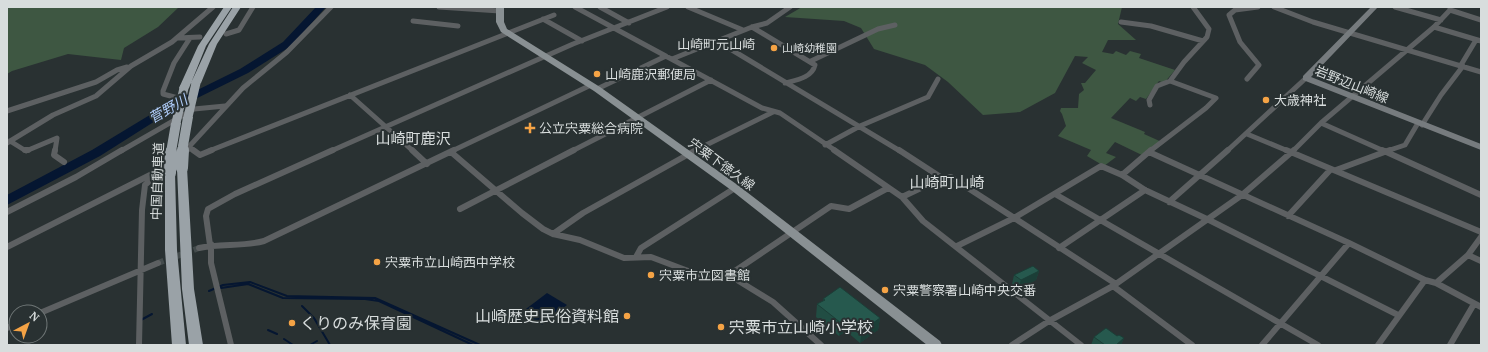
<svg xmlns="http://www.w3.org/2000/svg" width="1488" height="352" font-family="'PT Serif','Noto Sans JP',serif">
  <rect width="100%" height="100%" fill="#293132"/>
  <path fill="#3e5742" d="M7 7H179L158 27 124 48 121 60 68 54 12 71 7 74Z
    M802 7H1122L1118 24 1136 40H1108L1102 52 1113 54 1116 51 1126 55 1130 51 1141 54 1139 58 1175 70 1164 83 1159 81 1146 99 1140 97 1136 101 1130 98 1111 118 1145 132 1144 134 1164 143 1146 157 1115 142 1106 153 1116 157 1104 166 1087 156 1091 150 1058 136 1066 126 1062 114 1060 111 1061 108H1078L1079 94 1084 90 1081 83H1085L1096 70 1082 63 1088 57 1075 56 1055 93 1020 112 983 115 948 82 925 65 874 49 861 28 844 21 785 17Z"/>
  <path fill="#051631" d="M547 293 567 305 542 325 522 312Z"/>
  <g fill="none" stroke-linecap="round" stroke-linejoin="round">
    <path stroke="#051631" stroke-width="2" d="M221 288 248 284 283 298 365 299 379 301 473 345
      M209 291 223 285 250 282 287 296 375 298 480 345
      M302 306 314 318 330 345
      M141 320 152 314
      M268 330 277 334
      M284 339 293 345
      M310 345 317 341"/>
    <path fill="#051631" fill-rule="evenodd" d="M316 7H326L291 46 248 73 171 111 100 156 7 205V195L92 150 163 107 240 69 283 42Z"/>
    <path stroke="#434b4c" stroke-width="6" stroke-dasharray="6 3.5" stroke-linecap="butt" d="M158 263 199 248"/>
    <path stroke="#5d6062" stroke-width="5" d="M439 7 500 11
      M575 7 762 108 780 113 836 151
      M600 7 629 23
      M688 7 743 30
      M1274 7 1313 22 1481 72
      M1395 7 1441 20
      M1450 10 1481 20
      M543 19 582 41
      M413 21 458 26
      M1121 22 1151 26 1203 41
      M752 27 815 65C812 78 796 80 785 83
      M1434 27 1481 41
      M226 34 239 30 253 7
      M177 38 200 37
      M717 41 900 151
      M672 59 752 27 767 23 790 7
      M811 61 878 29 895 25
      M1461 65 1476 40
      M1247 79 1259 65 1240 42 1229 15 1235 10 1258 7
      M597 89 666 56
      M350 95 413 151
      M178 98 163 94V91L174 63 190 38
      M1150 105 1149 100 1157 86 1170 81
      M7 111 96 82 117 70 127 67
      M1321 123 1384 151
      M1422 125 1441 95 1463 66
      M1247 134 1288 151
      M10 141 26 151 57 138 55 151
      M7 143 53 115 96 96 131 66 172 42 213 7
      M825 145 860 126 928 97 938 79
      M190 148 195 151
      M121 151 194 109 225 106
      M185 151 243 88 287 52 331 7
      M209 151 554 15
      M331 151 573 44 667 7
      M452 151 591 85
      M572 151 711 80
      M694 151 773 112
      M1150 151 1206 108 1216 98 1170 81 1184 62 1207 37 1209 29 1193 7
      M1227 151 1306 78
      M1293 151 1321 123 1434 27 1450 10V7
      M1387 151 1405 145 1418 123"/>
    <path stroke="#5d6062" stroke-width="6" d="M25 150H28
      M55 150 54 155 64 162
      M193 150 200 155 212 150
      M412 150 427 164
      M834 150 902 197 923 221 1081 345
      M899 150 942 178 951 177 1116 284
      M1286 150 1481 232
      M1382 150 1481 195
      M451 152 522 213 543 229 553 234 580 240 624 258 651 257 704 277 729 275 831 206 849 209 888 188
      M1149 152 1349 243 1425 280 1436 283 1481 307
      M183 153 187 150
      M1336 170 1390 150
      M1122 175 1151 150
      M1055 194 1318 345
      M902 197 942 178
      M1169 202 1228 150
      M460 209 574 150
      M7 212 76 177 122 150
      M1288 216 1331 169
      M553 234 583 213 696 150
      M211 244V263L231 345
      M210 245 206 216 208 209 235 194 333 150
      M957 246 1014 218 1101 166 1122 175 1145 190 1209 220 1398 315
      M7 247 156 172
      M199 248C220 243 243 247 264 241L454 150
      M1059 248 1145 190
      M1468 255 1481 261
      M636 257 641 248 735 188
      M729 275 773 302 821 345
      M1436 283 1468 255 1481 237
      M1113 286 1192 345
      M40 313 158 263
      M7 328 16 324
      M139 345 142 210 145 185 170 163
      M1012 345 1049 321 1113 286 1242 195 1294 150
      M1262 345 1349 243
      M1378 345 1425 280
      M1450 345 1474 304"/>
    <path fill="#767b7e" fill-rule="evenodd" d="M1371 7H1378L1311 77 1481 144V150L1303 80V76Z"/>
    <path fill="#899093" fill-rule="evenodd" d="M496 7H504V22L507 29 600 87 739 186 940 341 942 345H927L731 190 594 91 501 32 496 22Z"/>
    <path fill="#9aa2a7" fill-rule="evenodd" d="M224 7H232L206 46 189 88 187 90H181L179 88 198 46Z
      M233 7H241L217 44 201 83 196 86 193 85 191 83 209 44Z
      M188 114 193 117 188 146 183 149 178 146 183 117Z
      M176 120 181 123 176 152 171 155 166 152 171 123Z
      M182 165 187 168 194 289 203 345H189L182 289 177 168Z
      M170 170 175 173 177 250 186 345H172L165 250V173Z"/>
    <path stroke="#9aa2a7" stroke-width="9" d="M188 117 196 83
      M176 123 184 88
      M183 151V146"/>
    <path stroke="#9aa2a7" stroke-width="12" d="M182 168 183 150
      M170 173 171 152"/>
  </g>
  <path fill="#214d43" d="M1039 271 1036 280 1018 289 1012 284 1014 275Z
    M823 299 880 318 878 330 860 343 846 331 839 336 816 317 817 304 823 301Z
    M1117 336 1124 338 1121 345H1091L1094 337Z"/>
  <path fill="#1b3e37" d="M1039 271 1036 280 1018 289 1021 280Z
    M880 318 878 330 860 343 862 331Z
    M847 319 846 331 839 336 841 323Z
    M1124 338 1121 345H1116Z"/>
  <path fill="#26594e" stroke="#1b3e37" d="M1033 266 1039 271 1021 280 1014 275Z
    M840 287 880 318 862 331 847 319 841 323 817 304 825 300 823 299Z
    M1106 328 1117 336 1119 335 1124 338 1116 345H1105L1094 337Z"/>
  <g fill="#f5a345" stroke="#293132" stroke-width="1.5">
    <circle cx="774" cy="48" r="4"/>
    <circle cx="597" cy="74" r="4"/>
    <circle cx="1266" cy="100" r="4"/>
    <path d="M528 122h4v4h4v4h-4v4h-4v-4h-4v-4h4z"/>
    <circle cx="377" cy="262" r="4"/>
    <circle cx="651" cy="275" r="4"/>
    <circle cx="885" cy="290" r="4"/>
    <circle cx="627" cy="316" r="4"/>
    <circle cx="292" cy="323" r="4"/>
    <circle cx="721" cy="327" r="4"/>
  </g>
  <g text-anchor="middle" stroke-width="4" stroke-linejoin="round" paint-order="stroke">
    <g font-size="11" fill="#d8dddd" stroke="#293132" text-anchor="start">
      <text x="782" y="52">山崎幼稚園</text>
    </g>
    <g font-size="13" fill="#d8dddd" stroke="#293132">
      <text x="716" y="49">山崎町元山崎</text>
    </g>
    <g font-size="13" fill="#d8dddd" stroke="#293132" text-anchor="start">
      <text x="605" y="79">山崎鹿沢郵便局</text>
      <text x="1274" y="105">大歳神社</text>
      <text x="539" y="133">公立宍粟総合病院</text>
      <text x="385" y="267">宍粟市立山崎西中学校</text>
      <text x="659" y="280">宍粟市立図書館</text>
      <text x="893" y="295">宍粟警察署山崎中央交番</text>
    </g>
    <g font-size="13" fill="#d8dddd" stroke="#293132">
      <text transform="translate(1352 84) rotate(22)" y="5">岩野辺山崎線</text>
      <text transform="translate(722 164) rotate(36)" y="5">宍粟下徳久線</text>
      <text transform="translate(157 181) rotate(-88)" y="5">中国自動車道</text>
    </g>
    <g font-size="14" font-style="italic" fill="#afccf9" stroke="#293132">
      <text transform="translate(168 109) rotate(-30)" y="5">菅野川</text>
    </g>
    <g font-size="15" fill="#d8dddd" stroke="#293132">
      <text x="413" y="144">山崎町鹿沢</text>
      <text x="947" y="188">山崎町山崎</text>
    </g>
    <g font-size="16" fill="#d8dddd" stroke="#293132" text-anchor="start">
      <text x="619" y="322" text-anchor="end">山崎歴史民俗資料館</text>
      <text x="300" y="329">くりのみ保育園</text>
      <text x="729" y="333">宍粟市立山崎小学校</text>
    </g>
  </g>
  <rect width="1488" height="352" fill="none" stroke="#d8dddd" stroke-width="16"/>
  <g transform="translate(28 324) rotate(41)"><circle r="19" fill="#293132" stroke="#6f7676"/>
  <path d="M0-3L7 15L0 10L-7 15Z" fill="#f5a345"/>
  <text y="-6" font-size="11" font-weight="bold" text-anchor="middle" fill="#d8dddd">N</text>
  </g>
</svg>
